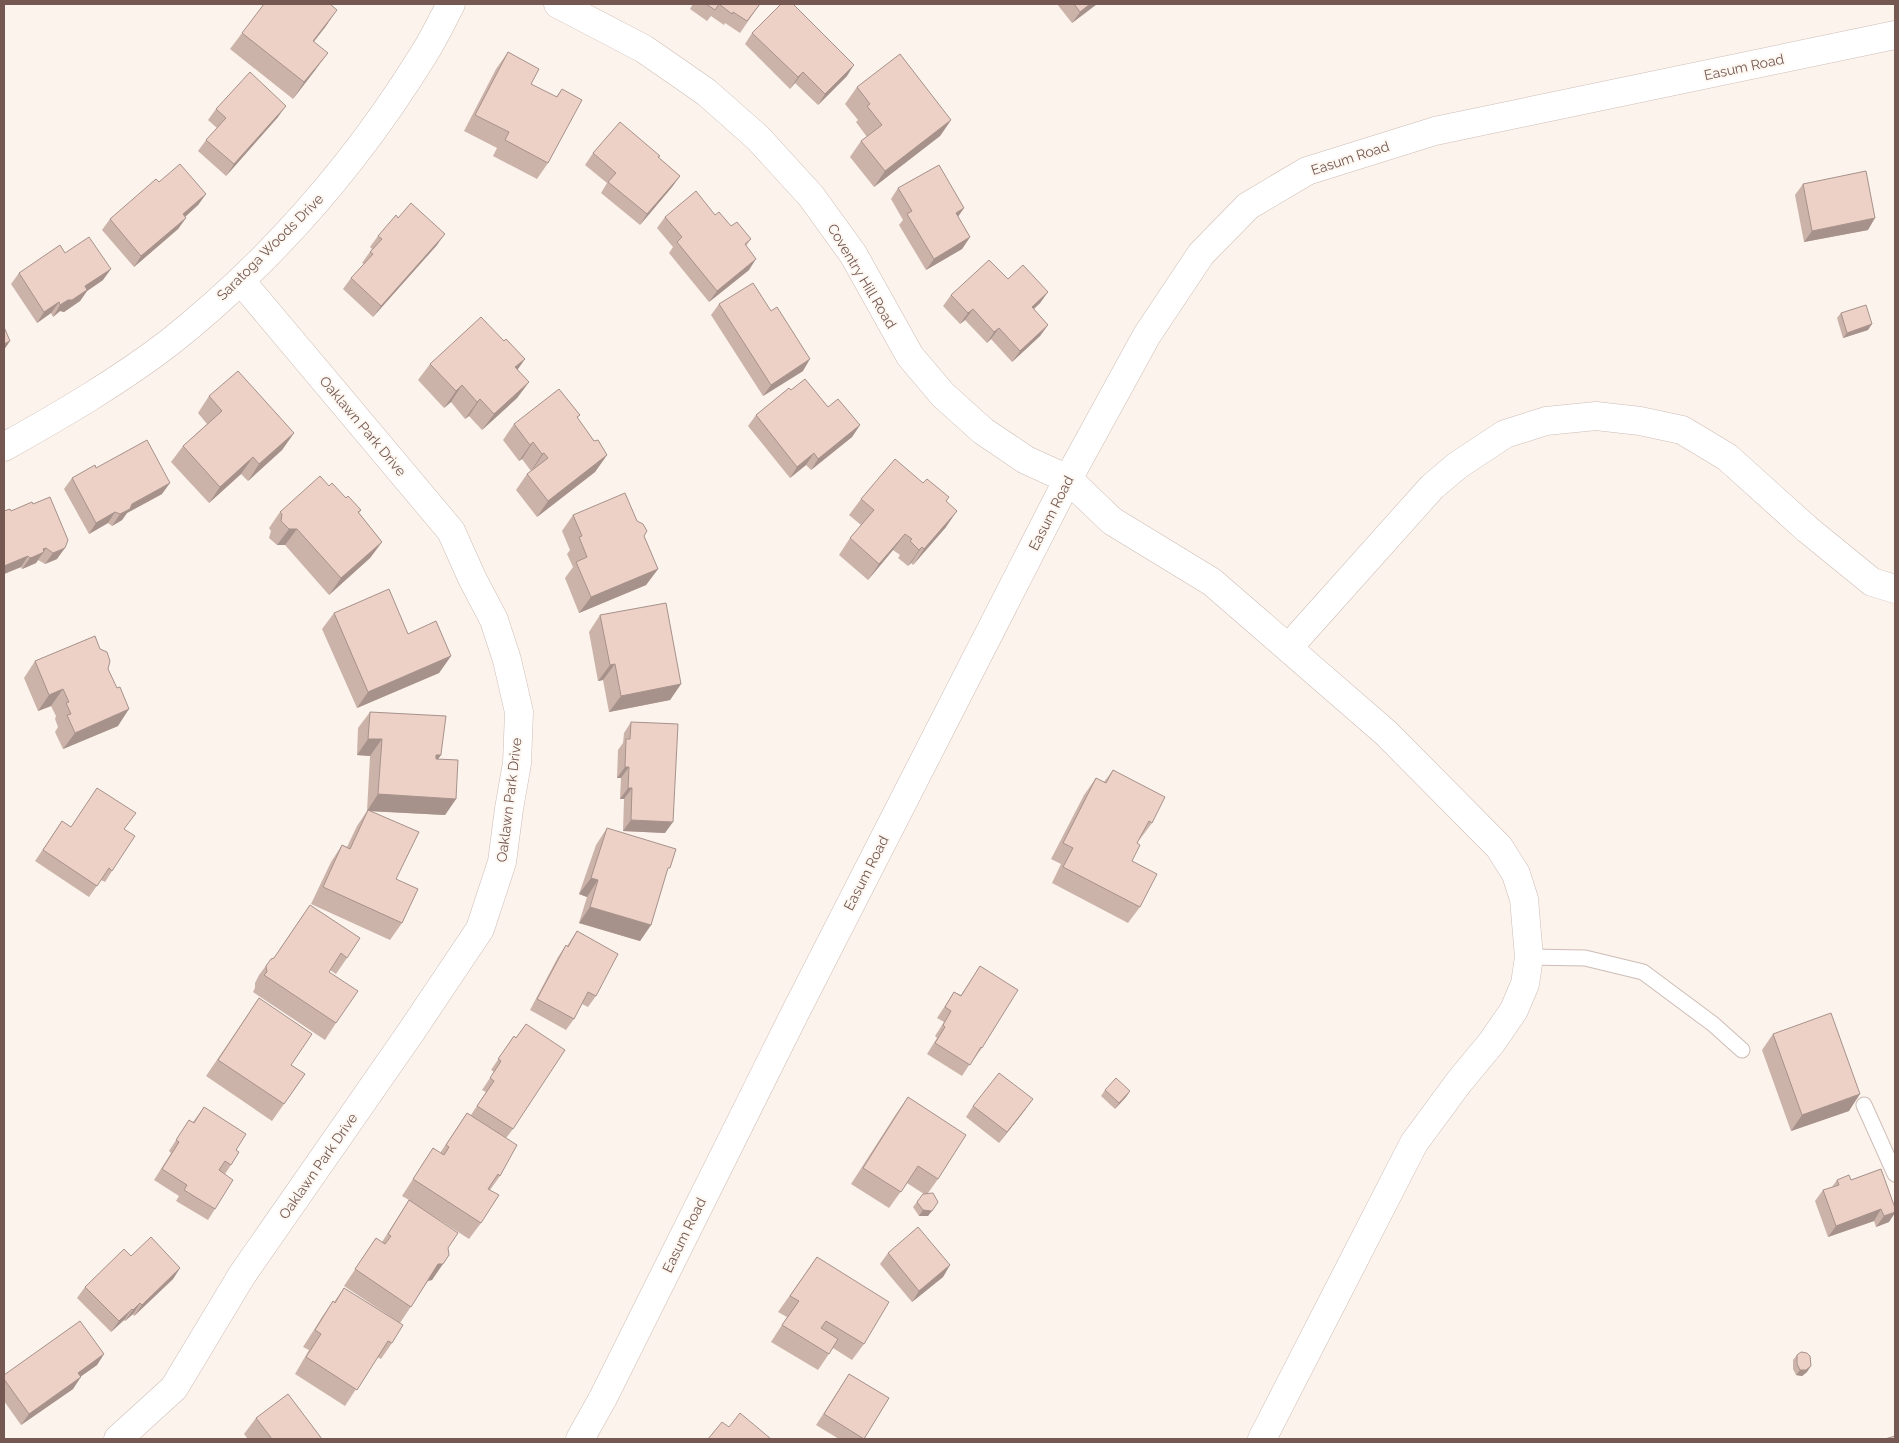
<svg xmlns="http://www.w3.org/2000/svg" width="1899" height="1443" font-family="Raleway,sans-serif">
  <rect width="100%" height="100%" fill="#fbf3ec"/>
  <g fill="none" stroke-linecap="round" stroke-linejoin="round">
    <g stroke="#cebcb5" stroke-width="17">
      <path id="service" d="M1529 957 1585 958 1643 972 1713 1024 1742 1050
        M1864 1105 1895 1174"/>
    </g>
    <g stroke="#cebcb5" stroke-width="29">
      <path id="minor" d="M558 4 644 49 706 92 758 138 811 196 853 254 910 356 943 395 983 431 1026 460 1068 479 1112 521 1212 582 1386 733 1499 847 1516 874 1524 899 1529 957 1525 984 1514 1010 1492 1042 1459 1082 1414 1143 1262 1439
        M4 447C61 415 118 382 170 342 269 263 355 165 422 57 433 40 442 21 451 4
        M1288 648 1432 487 1458 465 1505 434 1546 421 1596 416 1640 421 1682 430 1727 457 1807 529 1872 582 1895 589
        M118 1439 174 1388 242 1275 411 1032 480 929 502 862 509 809 517 763 519 712 507 660 494 620 472 578 451 531 241 281
        M580 1439 603 1398 796 1011 1068 479 1147 335 1201 254 1248 206 1307 171 1435 131 1895 35"/>
    </g>
    <use href="#service" stroke="#fff" stroke-width="15"/>
    <use href="#minor" stroke="#fff" stroke-width="28"/>
  </g>
  <path fill="#ccb3aa" d="M693 4H760L740 33 725 23 724 25 711 16 707 21 690 9Z
    M1057 4H1097L1072 23Z
    M326 26 314 42 316 69 293 99 230 49 242 33Z
    M752 33 847 76 818 105 795 83 790 89 745 44Z
    M508 52 531 84 556 97 562 89 548 163 537 179 493 156 497 148 464 131 496 69Z
    M857 87 951 120 940 136 874 187 850 157 861 141 867 137 856 122 858 120 845 104Z
    M216 109 278 117 226 176 198 151 206 140 217 128 208 120Z
    M593 153 658 157 680 176 672 187 640 225 601 193 607 183 585 165Z
    M159 182 206 194 198 205 185 217 186 218 178 229 134 267 102 230 110 219Z
    M1803 184 1868 230 1804 242 1795 195Z
    M898 188 964 208 958 217 970 237 962 249 926 270 899 225 903 220 891 199Z
    M715 215 731 226 751 239 746 246 749 270 709 302 669 253 673 247 657 228 665 217Z
    M398 218 437 245 373 317 343 289 351 278 364 264 362 263 372 249 370 247 378 236Z
    M65 253 103 280 87 291 80 301 64 312 60 311 53 317 51 313 37 323 11 284 19 273Z
    M1008 279 1048 292 1040 303 1034 309 1048 325 1040 336 1012 362 991 339 987 343 965 320 960 324 943 306 951 295Z
    M719 304 771 311 803 371 763 396 711 315Z
    M1841 313 1868 330 1843 338 1837 318Z
    M504 341 525 359 517 370 529 382 517 398 482 430 469 416 465 419 451 402 444 408 418 380 430 364Z
    M791 390 828 407 860 425 852 437 811 470 806 465 790 478 748 426 756 415Z
    M209 396 294 433 282 450 248 481 241 474 209 503 171 462 183 446 207 424 198 413Z
    M580 415 577 418 594 441 607 455 595 472 537 517 516 490 527 474 531 471 522 459 519 461 503 440 514 424Z
    M96 468 162 494 127 513 122 520 112 526 108 523 89 534 64 489 72 478Z
    M923 483 946 501V527L913 565 911 563 908 566 898 558 900 555 893 550 868 580 839 555 850 538 861 525 849 515 861 499Z
    M329 486 361 510 359 513 382 542 370 558 329 595 285 545H277L269 538 271 531 269 528 280 512Z
    M32 502 57 559 45 564 38 560 36 563 25 568 22 569 21 567 4 574V511H11Z
    M573 515 644 536 658 569 646 585 579 613 565 578 573 567 567 554 570 550 562 531Z
    M334 613 408 634 451 656 439 673 357 708 322 629Z
    M600 615 681 684 670 700 609 712 603 680 598 681 589 632Z
    M35 661 108 669 118 726 63 749 55 732 58 727 55 719 56 716 51 706 38 711 24 678Z
    M370 712 441 755 438 759 456 799 445 815 371 811 396 879 402 923 390 940 311 904 331 862 342 845 347 847 357 826 367 811 370 756 357 755 358 728Z
    M631 722 665 833 623 831 624 799H620L621 778H617L618 750 623 743 624 733Z
    M1113 770 1152 823 1137 843 1132 861 1140 907 1128 923 1052 883 1061 864 1051 859 1084 795 1096 778 1104 782Z
    M62 821 71 827 124 829 112 871 105 882 101 880 89 897 35 861Z
    M607 828 665 875 651 925 640 941 579 923 587 897 579 894 596 845Z
    M310 905 347 958 336 974 330 970 329 972 336 1023 325 1040 253 992 255 988V983L259 975 271 959 274 958Z
    M577 931 596 996 588 1007 582 1004 574 1019 566 1030 530 1010 558 957 566 945 567 946Z
    M980 966 982 1048 974 1059H973L962 1076 927 1054 937 1038 935 1036 944 1022 937 1018 954 992 961 995Z
    M259 998 291 1065 305 1074 272 1121 206 1076Z
    M1773 1034 1849 1111 1791 1131 1762 1050Z
    M514 1036 513 1129 506 1138 500 1176 490 1190 481 1223 469 1239 410 1201 448 1248 432 1280 428 1281 400 1323 344 1286 376 1238 382 1242 409 1200 402 1196 433 1148 440 1153 467 1113 471 1115 486 1092 482 1090 494 1072 491 1070Z
    M1105 1090 1130 1091 1126 1097 1115 1109 1101 1096Z
    M908 1097 938 1179 928 1193V1216H919L913 1207 923 1194H924L907 1183 889 1208 851 1184 896 1114Z
    M973 1106 1025 1110 999 1143 966 1117Z
    M204 1107 236 1150 231 1165 225 1174 215 1209 208 1220 176 1201 179 1196 154 1180 171 1153 169 1151 182 1131 189 1120 193 1122Z
    M1881 1169 1889 1222 1876 1227 1874 1221 1828 1237 1815 1201 1823 1190 1832 1187 1837 1180H1851Z
    M888 1253 950 1265 943 1277 912 1302 880 1264Z
    M131 1256 180 1268 173 1279 134 1316 133 1314 125 1321 124 1320 111 1332 77 1298 85 1287Z
    M817 1257 864 1344 852 1360 833 1348 818 1370 771 1342 787 1317 778 1312Z
    M344 1288 392 1343 381 1359 377 1357 345 1406 295 1374 309 1350 303 1347 322 1317 333 1301 334 1302Z
    M104 1354 97 1365 80 1377 73 1389 21 1425 4 1401V1375Z
    M1797 1355 1807 1372 1802 1376 1796 1375 1793 1369V1360Z
    M849 1374 889 1398 864 1439H839L816 1425Z
    M256 1418 322 1439H248L244 1434Z"/>
  <path fill="#a6928b" d="M1090 4H1097L1072 23 1080 12Z
    M337 10 326 26 301 57 313 41Z
    M328 53 316 69 293 99 304 82Z
    M854 65 847 76 818 105 825 94Z
    M803 72 795 83 790 89 798 77Z
    M286 106 278 117 226 176 234 164Z
    M951 120 940 136 874 187 885 171Z
    M680 176 672 187 640 225 647 214Z
    M206 194 198 205 175 226 183 214Z
    M964 208 956 219V213Z
    M186 218 178 229 134 267 141 256Z
    M1875 218 1868 230 1804 242 1812 231Z
    M445 234 437 245 373 317 381 306Z
    M970 237 962 249 926 270 934 259Z
    M756 259 749 270 709 302 717 291Z
    M111 269 103 280 87 291 80 301 64 312 60 311 53 317 60 305 85 286Z
    M1048 292 1040 303 1024 318 1032 307Z
    M59 302 51 313 37 323 44 312Z
    M973 309 965 320 960 324 968 313Z
    M1872 324 1868 330 1843 338 1847 333Z
    M1048 325 1040 336 1012 362 1020 351Z
    M999 328 991 339 987 343 994 332Z
    M10 341 4 350V344Z
    M525 359 513 376 515 367Z
    M810 359 803 371 763 396 771 385Z
    M529 382 517 398 482 430 494 414Z
    M462 385 451 402 444 408 456 391Z
    M480 399 469 416 465 419 477 402Z
    M860 425 852 437 811 470 818 459Z
    M294 433 282 450 248 481 259 464Z
    M533 442 522 459 519 461 530 445Z
    M544 453 533 469 531 471 542 454Z
    M814 453 806 465 790 478 797 467Z
    M607 455 595 472 537 517 548 501Z
    M253 457 241 474 209 503 220 487Z
    M170 483 162 494 127 513 122 520 112 526 120 514 132 504Z
    M957 511 946 527 913 565 924 549Z
    M115 512 108 523 89 534 96 523Z
    M289 529H297L285 545H277Z
    M905 534 893 550 868 580 879 564Z
    M382 542 370 558 329 595 341 578Z
    M922 547 911 563 908 566 919 550Z
    M46 548 36 563 22 569 30 558 43 549Z
    M65 548 57 559 45 564 53 553Z
    M28 556 21 567 4 574V566Z
    M658 569 646 585 579 613 591 597Z
    M451 656 439 673 357 708 368 692Z
    M615 664 603 680 598 681 610 665Z
    M681 684 670 700 609 712 621 696Z
    M63 689 51 706 38 711 49 695Z
    M129 709 118 726 63 749 75 733Z
    M368 739H382L370 756 357 755Z
    M436 755H441L429 772Z
    M625 767H629L621 778H617Z
    M628 788H632L624 799H620Z
    M378 794 456 799 445 815 367 811Z
    M631 820 673 822 665 833 623 831Z
    M591 878 598 880 587 897 579 894Z
    M590 907 651 925 640 941 579 923Z
    M1130 1091 1126 1097 1115 1109 1119 1103Z
    M1860 1094 1849 1111 1791 1131 1802 1115Z
    M1033 1099 1025 1110 999 1143 1007 1132Z
    M1881 1209 1874 1221 1828 1237 1836 1226Z
    M923 1210 932 1211 928 1216H919Z
    M1895 1212V1213L1889 1222 1876 1227 1884 1216Z
    M438 1264H443L432 1280 427 1281Z
    M950 1265 943 1277 912 1302 919 1291Z
    M180 1268 173 1279 134 1316 142 1305Z
    M140 1303 133 1314 125 1321 133 1310Z
    M132 1309 124 1320 111 1332 119 1321Z
    M104 1354 97 1365 70 1384 78 1373Z
    M1811 1366 1807 1372 1802 1376 1796 1375 1800 1370Z
    M81 1377 73 1389 21 1425 29 1414Z"/>
  <path fill="#edd0c6" stroke="#a6928b" d="M264 4H330L337 10 313 41 328 53 304 82 242 33Z
    M706 4H760L747 21 733 12 732 14 719 4 715 10Z
    M781 4H793L854 65 825 94 803 72 798 77 752 33Z
    M1074 4H1090L1080 12Z
    M508 52 539 69 531 84 557 97 562 89 582 100 548 163 505 140 509 132 475 115Z
    M900 54 951 120 885 171 861 141 882 125 867 106 870 104 857 87Z
    M250 72 286 106 234 164 206 140 226 118 216 109Z
    M620 122 660 156 658 157 680 176 647 214 608 182 616 173 593 153Z
    M180 164 206 194 183 214 186 218 141 256 110 219 156 179 159 182Z
    M939 165 964 208 956 213 970 237 934 259 907 214 912 211 898 188Z
    M1866 171 1875 218 1812 231 1803 184Z
    M696 191 715 215 719 212 731 226 737 222 751 239 745 244 756 259 717 291 677 242 682 237 665 217Z
    M411 203 445 234 381 306 351 278 373 254 370 252 382 239 378 236 396 215 398 218Z
    M89 237 111 269 85 286 87 290 72 300H68L60 305 59 302 44 312 19 273 60 245 65 253Z
    M989 260 1008 279 1023 265 1048 292 1032 307 1048 325 1020 351 999 328 994 332 973 309 968 313 951 295Z
    M753 283 771 311 777 307 810 359 771 385 719 304Z
    M1866 305 1872 324 1847 333 1841 313Z
    M481 317 504 341 506 339 525 359 515 367 529 382 494 414 480 399 477 402 462 385 456 391 430 364Z
    M4 327 10 341 4 344Z
    M238 371 294 433 259 464 253 457 220 487 183 446 222 411 209 396Z
    M805 379 828 407 838 399 860 425 818 459 814 453 797 467 756 415 789 388 791 390Z
    M559 389 580 415 577 417 594 441 598 440 607 455 548 501 527 474 548 458 544 453 542 454 533 442 530 445 514 424Z
    M147 440 170 483 132 504 130 509 120 514 115 512 96 523 72 478 95 465 96 468Z
    M895 459 923 483 927 479 949 497 946 501 957 511 924 549 922 547 919 550 910 541 912 539 905 534 879 564 850 538 874 510 861 499Z
    M320 476 329 486 332 483 346 498 348 496 361 510 358 512 382 542 341 578 297 529H289L281 521 282 514 280 512Z
    M625 493 637 521 643 524 647 531 644 536 658 569 591 597 576 562 587 557 579 537 582 536 573 515Z
    M50 497 68 540 65 548 53 553 46 548 43 549 44 552 33 557 30 558 28 556 4 566V511L10 509 11 511 32 502 33 504Z
    M389 589 408 634 436 621 451 656 368 692 334 613Z
    M666 603 681 684 621 696 615 664 610 665 600 615Z
    M95 636 100 649 107 652 110 661 108 669 117 688 120 687 129 709 75 733 67 715 71 714 66 703 69 702 63 689 49 695 35 661Z
    M370 712 446 716 441 754V755H436V759L458 760 456 799 378 794 382 739H368Z
    M631 722 678 724 673 822 631 820 632 788H628L629 767H625L626 739H630Z
    M1113 770 1165 797 1152 823 1149 821 1137 843 1140 845 1132 861 1157 874 1140 907 1063 867 1073 848 1063 843 1096 778 1106 783Z
    M97 788 136 813 124 829 135 836 112 871 109 868 97 886 43 850 62 821 71 827Z
    M368 810 419 832 396 879 418 889 402 923 323 887 342 845 350 849Z
    M607 828 676 849 670 868H668L651 925 590 907 598 880 591 878Z
    M310 905 360 938 347 958 341 953 329 972 358 991 336 1023 264 975 267 972 266 966 271 959 274 958Z
    M577 931 618 954 596 996 588 992 574 1019 537 999 566 945 568 947Z
    M980 966 1018 990 982 1048 981 1047 970 1065 935 1043 945 1027 943 1025 951 1011 945 1007 954 992 961 996Z
    M259 998 312 1034 291 1065 305 1074 284 1104 218 1060Z
    M1831 1013 1860 1094 1802 1115 1773 1034Z
    M526 1024 565 1050 513 1129 477 1106 494 1081 490 1078 501 1061 498 1059 514 1036 516 1038Z
    M999 1073 1033 1099 1007 1132 973 1106Z
    M1116 1078 1130 1091 1119 1103 1105 1090Z
    M908 1097 966 1135 938 1179 918 1166 901 1192 863 1168Z
    M204 1107 246 1134 236 1150 239 1152 231 1165 225 1161 219 1170 233 1180 215 1209 184 1190 187 1185 162 1169 179 1142 176 1140 189 1120 194 1123Z
    M467 1113 517 1145 500 1176 498 1174 488 1189 499 1195 481 1223 413 1179 433 1148 444 1155 449 1147 446 1145Z
    M1881 1169 1895 1208V1212L1884 1216 1881 1209 1836 1226 1823 1190 1839 1185 1837 1180 1849 1175 1851 1180Z
    M933 1193 938 1202 932 1211 923 1210 917 1202 923 1194Z
    M409 1200 458 1233 448 1248 449 1255 443 1264H438L411 1307 355 1269 376 1238 385 1244 391 1236 388 1234Z
    M918 1227 950 1265 919 1291 888 1253Z
    M151 1237 180 1268 142 1305 140 1303 133 1310 132 1309 119 1321 85 1287 124 1249 131 1256Z
    M817 1257 889 1302 864 1344 826 1321 821 1328 838 1339 829 1354 782 1325 799 1301 790 1296Z
    M344 1288 403 1325 392 1343 388 1341 357 1390 306 1357 321 1334 315 1330 333 1301 335 1303Z
    M80 1321 104 1354 78 1373 81 1377 29 1414 4 1379V1375Z
    M1801 1352 1807 1353 1810 1356 1811 1366 1806 1370H1800L1797 1364V1355Z
    M849 1374 889 1398 864 1439 824 1414Z
    M288 1394 322 1439H272L256 1418Z
    M740 1413 771 1439H708L722 1422 729 1427Z
    M1895 1436V1439H1885Z"/>
  <g text-anchor="middle" stroke-width="4" stroke-linejoin="round" paint-order="stroke">
    <g font-size="14" fill="#745851" stroke="#fdf7f2">
      <text transform="translate(1744 67) rotate(-12)" y="5">Easum Road</text>
      <text transform="translate(1350 158) rotate(-18)" y="5">Easum Road</text>
      <text transform="translate(270 247) rotate(-45)" y="5">Saratoga Woods Drive</text>
      <text transform="translate(862 276) rotate(59)" y="5">Coventry Hill Road</text>
      <text transform="translate(363 426) rotate(50)" y="5">Oaklawn Park Drive</text>
      <text transform="translate(1051 513) rotate(-63)" y="5">Easum Road</text>
      <text transform="translate(509 800) rotate(-83)" y="5">Oaklawn Park Drive</text>
      <text transform="translate(866 873) rotate(-63)" y="5">Easum Road</text>
      <text transform="translate(318 1166) rotate(-55)" y="5">Oaklawn Park Drive</text>
      <text transform="translate(684 1235) rotate(-64)" y="5">Easum Road</text>
    </g>
  </g>
  <rect width="1899" height="1443" fill="none" stroke="#745851" stroke-width="10"/>
</svg>
